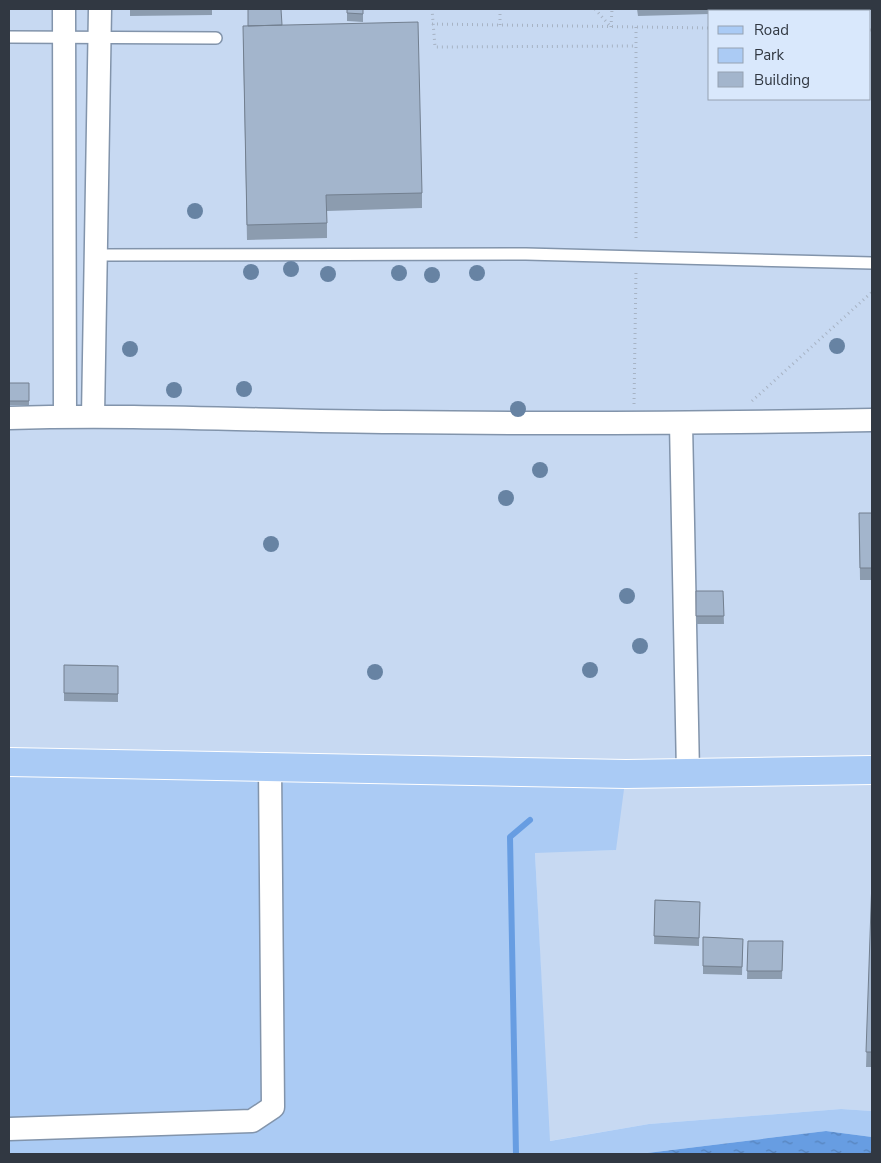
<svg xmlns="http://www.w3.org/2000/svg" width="881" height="1163" font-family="'Nunito Sans',sans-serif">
  <defs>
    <pattern id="water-ripples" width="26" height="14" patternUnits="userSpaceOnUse" patternTransform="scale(1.25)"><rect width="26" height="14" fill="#679de2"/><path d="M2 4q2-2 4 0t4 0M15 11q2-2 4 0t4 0" fill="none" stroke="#5581b9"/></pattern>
  </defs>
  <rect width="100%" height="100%" fill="#d9e8fc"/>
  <path fill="#c7d9f2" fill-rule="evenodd" d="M9 9H872V1111L841 1109 649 1124 549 1141 535 852 616 850 9 762ZM710 11H870V99H710Z"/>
  <path fill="#abcbf4" d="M9 762 626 774 616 850 535 853 550 1141 649 1124 841 1109 872 1111V1137L826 1131 639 1154H9Z"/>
  <path fill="url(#water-ripples)" d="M826 1131 872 1137V1154H639Z"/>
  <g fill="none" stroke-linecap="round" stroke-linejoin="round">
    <path stroke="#679de2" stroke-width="6" d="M516 1154 510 837 530 820"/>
    <g stroke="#8294ab" stroke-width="14">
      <path id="service" d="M9 37 216 38
        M97 255 526 254 872 263"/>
    </g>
    <g stroke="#8294ab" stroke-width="25">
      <path id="minor" d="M64 9 65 416
        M93 416 100 9
        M9 418C137 414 266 421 395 422 554 424 713 423 872 420
        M681 423 688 773
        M9 1129 252 1121 273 1107 270 767"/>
    </g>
    <g stroke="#fff" stroke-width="30">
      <path id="primary" d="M9 762 626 774 872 770"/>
    </g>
    <path stroke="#a7b3c4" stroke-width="3" stroke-dasharray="1 4" stroke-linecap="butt" d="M432 9 435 47 636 46
      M595 9 611 27
      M432 24 710 28
      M500 25V9
      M611 27 612 9
      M636 27V242
      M870 30H872
      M752 401 872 292
      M634 404 636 270"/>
    <use href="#service" stroke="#fff" stroke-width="11"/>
    <use href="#minor" stroke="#fff" stroke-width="22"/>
    <use href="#primary" stroke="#aacbf5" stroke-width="28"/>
  </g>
  <g fill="#6783a3">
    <circle cx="195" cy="211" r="8"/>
    <circle cx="291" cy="269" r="8"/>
    <circle cx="251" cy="272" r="8"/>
    <circle cx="399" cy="273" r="8"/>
    <circle cx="477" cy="273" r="8"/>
    <circle cx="328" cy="274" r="8"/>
    <circle cx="432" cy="275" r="8"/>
    <circle cx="837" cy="346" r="8"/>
    <circle cx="130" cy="349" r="8"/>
    <circle cx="244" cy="389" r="8"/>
    <circle cx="174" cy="390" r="8"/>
    <circle cx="518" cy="409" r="8"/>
    <circle cx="540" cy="470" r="8"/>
    <circle cx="506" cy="498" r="8"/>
    <circle cx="271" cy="544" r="8"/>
    <circle cx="627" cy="596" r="8"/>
    <circle cx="640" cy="646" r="8"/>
    <circle cx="590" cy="670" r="8"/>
    <circle cx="375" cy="672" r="8"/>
  </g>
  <path fill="#8c9caf" d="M130 9H212V15L130 16Z
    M347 9H363V22L347 21Z
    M637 9H709V14L638 16Z
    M282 25 422 193V208L327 211V238L247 240 243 41 248 26Z
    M9 383H29V405H9Z
    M859 513H872V580H860Z
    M696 591H723L724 624H696Z
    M64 665 118 666V702L64 701Z
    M872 879V1067H866Z
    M655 900 700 902 699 946 654 944Z
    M703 937 743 939 742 975 703 974Z
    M748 941H783L782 979H747Z"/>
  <path fill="#a3b5cc" stroke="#727f8f" d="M248 9H281L282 25 248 26Z
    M347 9H363V14L347 13Z
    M780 9H857V11H780Z
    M418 22 422 193 326 195 327 223 247 225 243 26Z
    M9 383H29V401H9Z
    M859 513H872V568H860Z
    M696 591H723L724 616H696Z
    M64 665 118 666V694L64 693Z
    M872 879V1052H866Z
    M655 900 700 902 699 938 654 936Z
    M703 937 743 939 742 967 703 966Z
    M748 941H783L782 971H747Z"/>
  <rect width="881" height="1163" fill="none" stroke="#313842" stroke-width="20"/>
  <rect x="708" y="10" width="162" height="90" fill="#d9e8fc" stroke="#96a2b2"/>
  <rect x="718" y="26" width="25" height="8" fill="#aacbf5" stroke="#96a2b2"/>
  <text x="754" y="35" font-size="15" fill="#313842">Road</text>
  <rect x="718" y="48" width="25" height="15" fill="#abcbf4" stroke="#96a2b2"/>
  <text x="754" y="60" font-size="15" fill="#313842">Park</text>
  <rect x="718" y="72" width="25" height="15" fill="#a3b5cc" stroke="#96a2b2"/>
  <text x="754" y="85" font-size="15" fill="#313842">Building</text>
</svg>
